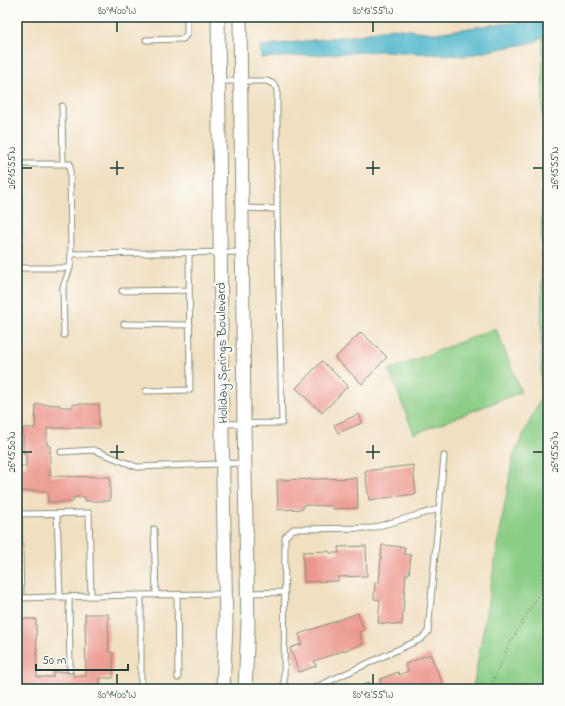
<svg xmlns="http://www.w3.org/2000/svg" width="565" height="706" font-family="'Indie Flower',sans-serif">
  <rect width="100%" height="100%" fill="#fdfcf7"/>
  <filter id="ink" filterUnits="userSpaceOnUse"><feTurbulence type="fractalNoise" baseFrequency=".025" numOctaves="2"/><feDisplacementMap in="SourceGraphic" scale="8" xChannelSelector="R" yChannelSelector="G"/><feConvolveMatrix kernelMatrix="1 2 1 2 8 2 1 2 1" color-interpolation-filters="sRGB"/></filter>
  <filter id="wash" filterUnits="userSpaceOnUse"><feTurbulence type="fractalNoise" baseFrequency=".012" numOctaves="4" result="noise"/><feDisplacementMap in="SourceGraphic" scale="16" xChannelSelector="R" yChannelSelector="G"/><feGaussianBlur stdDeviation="0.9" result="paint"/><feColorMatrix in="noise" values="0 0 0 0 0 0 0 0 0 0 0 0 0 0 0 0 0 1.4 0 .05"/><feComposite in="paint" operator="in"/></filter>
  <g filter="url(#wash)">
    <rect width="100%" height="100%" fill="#f1dfc1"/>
    <path fill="#8acd85" stroke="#54855c" d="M543 17H548V689H473L513 457 541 397Z
      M496 328 521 392 414 434 389 370Z"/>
    <path fill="#4cb5ca" stroke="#36797f" d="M543 17H548V33L535 42 464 56 385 51 261 58 260 46 359 35 392 28 436 33 489 25 535 21Z"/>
    <g id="blocks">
      <path fill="#ec968d" d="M361 332 387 357 362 384 335 358Z
        M322 361 348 386 322 413 296 388Z
        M36 404 60 405V407H73V404H99V428H47V445H50V476L110 477V501H85V497H73V502H48V491H19V466H26V453H23V428H35Z
        M359 414 362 423 338 433 334 425Z
        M413 465 416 494 369 500 365 471Z
        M357 478 358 508 333 509V506L303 505V509L278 510 277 480Z
        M382 545 405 547 404 554 411 555 409 574H406L402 625 378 623 380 600 374 599 375 582 379 583Z
        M366 546 367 576 338 577V581L304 582 303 552 329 551 330 553H339L338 547Z
        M358 613 364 630 359 632 363 644 314 661 316 666 299 672 290 648 302 644 299 634Z
        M85 614H108L109 652H113V678H100V689H38V687L17 688V619H36L37 677H53V672H73V676H86Z
        M430 654 443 684 431 689H353L370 682 372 687 381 683 380 679 398 672 399 675 408 671 405 664Z"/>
    </g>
  </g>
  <g filter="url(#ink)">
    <use href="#blocks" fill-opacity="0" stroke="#888e7a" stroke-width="1"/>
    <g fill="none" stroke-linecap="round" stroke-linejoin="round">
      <g stroke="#888e7a" stroke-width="7">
        <path id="service" d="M146 40 183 39 187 34V17
          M219 81H267L273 84 277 89V209L282 423 223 424
          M62 106 63 164
          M242 208 277 209
          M71 254 70 268H19V164H70L71 254 241 252
          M122 291 189 290
          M124 324 190 325
          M64 335 63 287 70 268
          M146 391 190 390 189 253
          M61 452 94 450 137 467 244 463
          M57 514 60 597
          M154 529 156 594
          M248 593 285 592
          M177 595 178 678
          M69 596 70 670
          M91 596 89 513 19 514 21 598C89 596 157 594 224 594
          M141 689V595
          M284 689 285 537 293 529 372 528 439 509
          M312 689 421 639 428 632 444 456"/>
      </g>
      <g stroke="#888e7a" stroke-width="15">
        <path id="tertiary" d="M218 17 222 435 226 624 223 689
          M240 17 244 424 248 625 245 689"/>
      </g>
      <path stroke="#888e7a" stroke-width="2" stroke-dasharray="1 3" stroke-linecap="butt" d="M489 689 509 645 541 591 548 526"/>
      <use href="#service" stroke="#fff" stroke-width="5"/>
      <use href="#tertiary" stroke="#fff" stroke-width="13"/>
    </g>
  </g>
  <path fill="none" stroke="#1f3d34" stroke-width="1.5" d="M117 22V32M373 22V32M117 161V175M373 161V175M22 168H32M110 168H124M366 168H380M533 168H543M117 445V459M373 445V459M22 452H32M110 452H124M366 452H380M533 452H543M117 674V684M373 674V684"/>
  <g text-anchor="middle" stroke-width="4" stroke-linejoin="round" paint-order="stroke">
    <g font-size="13" fill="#1f3d34" stroke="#fdfcf7">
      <text transform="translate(221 353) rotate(-91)" y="5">Holiday Springs Boulevard</text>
    </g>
  </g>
  <rect width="565" height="706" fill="none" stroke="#fdfcf7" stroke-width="44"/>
  <path d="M36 664v6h92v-6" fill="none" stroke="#1f3d34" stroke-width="2"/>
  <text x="42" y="664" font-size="12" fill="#1f3d34" stroke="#fdfcf7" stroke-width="3" paint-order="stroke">50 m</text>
  <rect x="22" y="22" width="521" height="662" fill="none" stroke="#1f3d34" stroke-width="1.5"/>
  <g font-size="10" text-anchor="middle" fill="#1f3d34">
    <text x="117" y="14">80°14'00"W</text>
    <text x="373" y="14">80°13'55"W</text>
    <text transform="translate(11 168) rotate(-90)" y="4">26°15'55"N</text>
    <text transform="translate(554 168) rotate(-90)" y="4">26°15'55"N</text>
    <text transform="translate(11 452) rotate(-90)" y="4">26°15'50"N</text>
    <text transform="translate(554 452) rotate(-90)" y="4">26°15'50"N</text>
    <text x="117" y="698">80°14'00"W</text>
    <text x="373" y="698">80°13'55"W</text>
  </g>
</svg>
